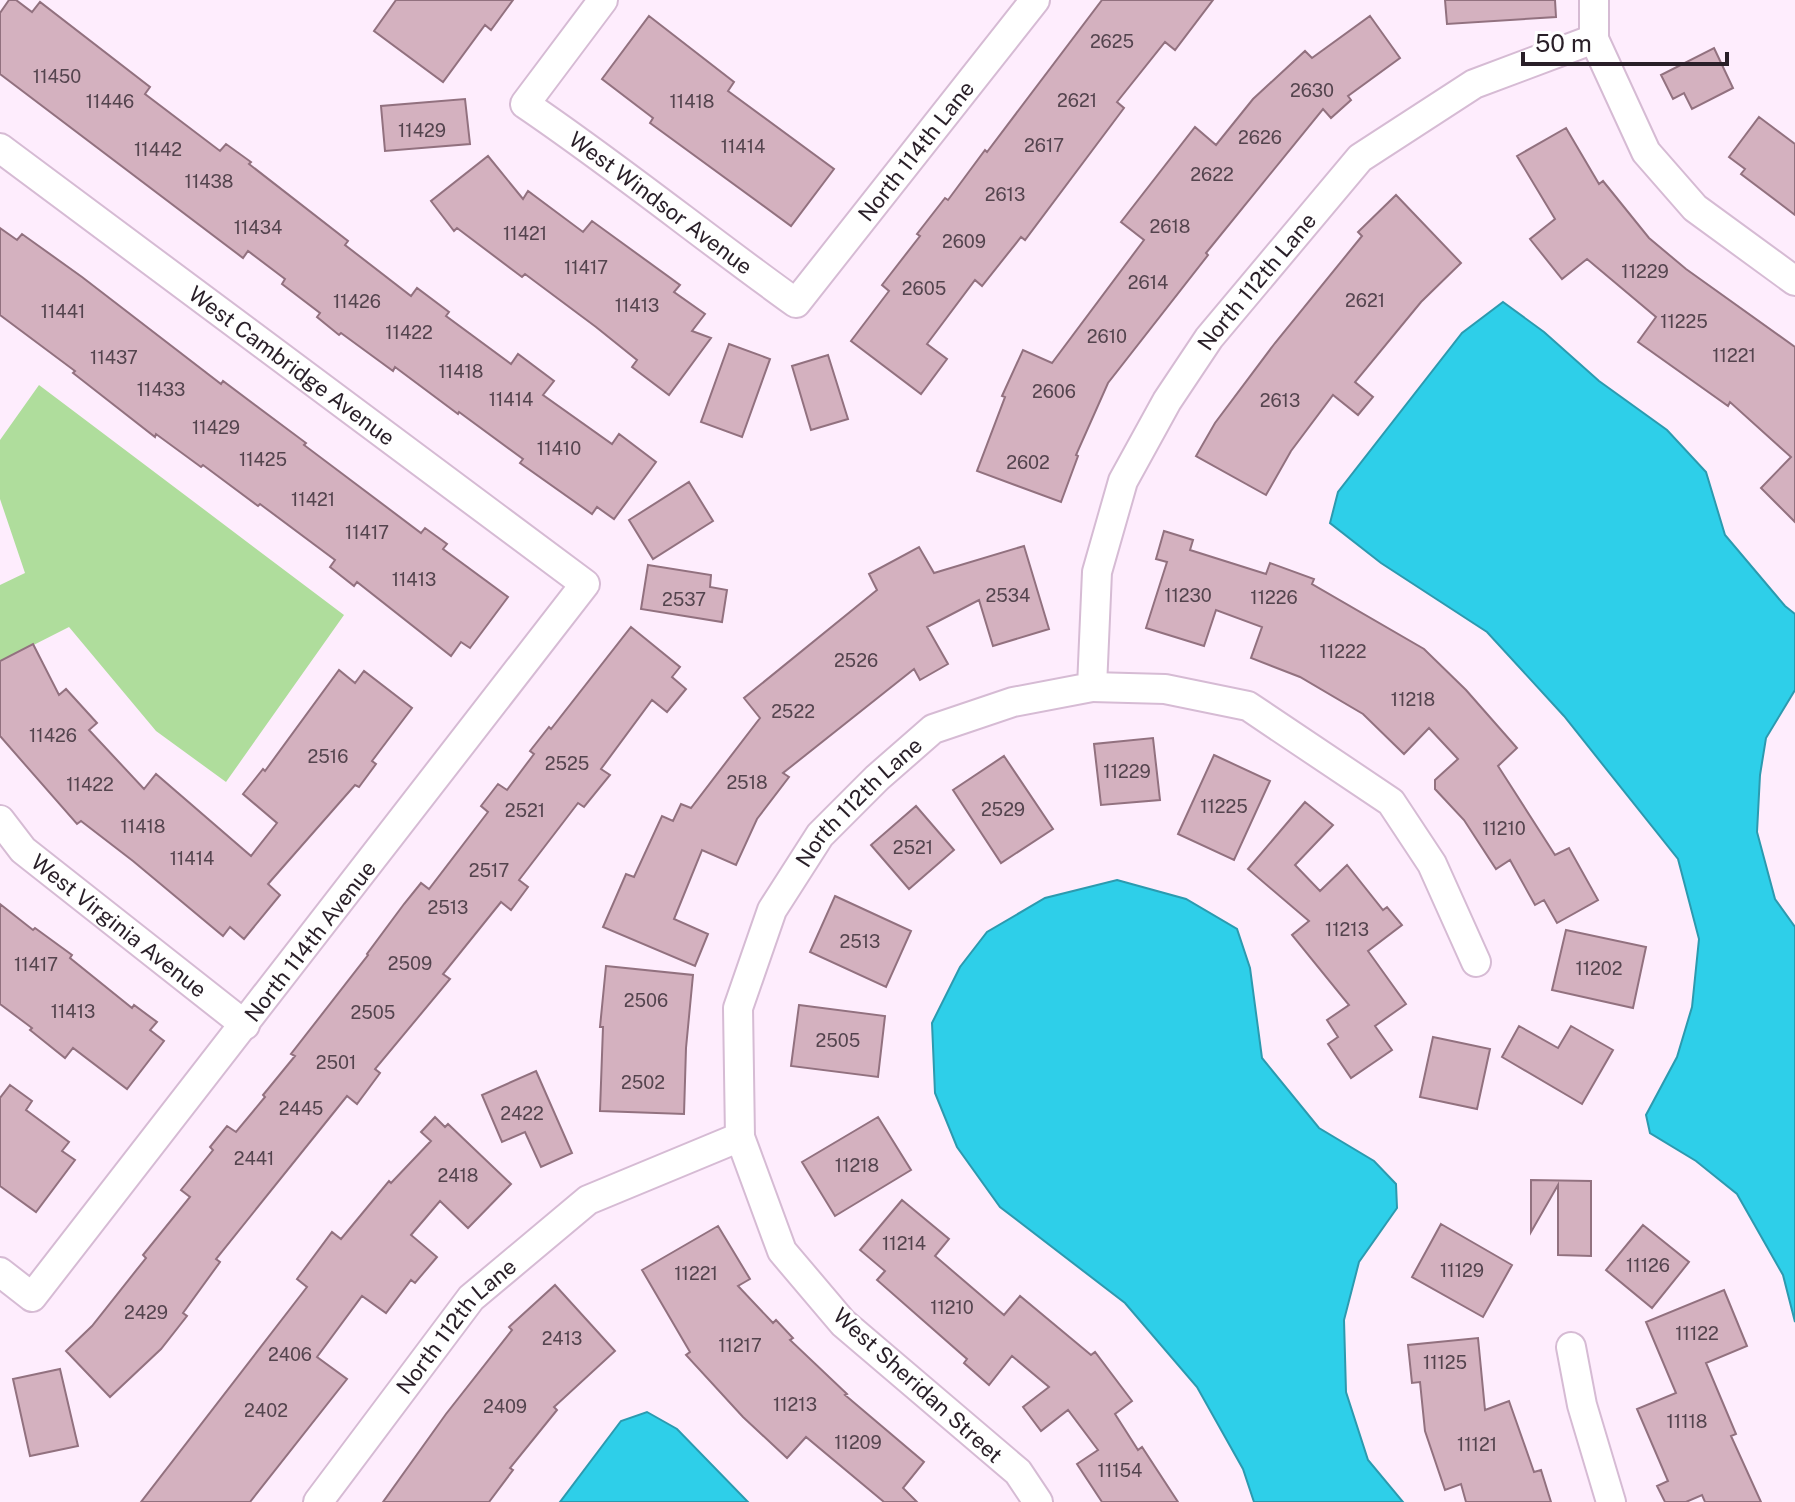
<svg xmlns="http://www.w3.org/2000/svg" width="1795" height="1502" font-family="'Public Sans',sans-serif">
  <rect width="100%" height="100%" fill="#feedfd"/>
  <path fill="#afdd9c" d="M39 385 344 615 226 782 156 731 69 627 0 662V585L25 573 0 499V440Z"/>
  <path fill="#2ecfe9" stroke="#2c9aaf" stroke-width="2" d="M1503 302 1544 332 1599 381 1667 430 1706 472 1725 535 1785 606 1795 614V690L1766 738 1760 775 1757 832 1775 899 1795 927V1322L1783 1275 1737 1194 1696 1161 1650 1133 1646 1115 1677 1057 1692 1007 1699 939 1678 859 1564 716 1487 632 1381 563 1330 523 1338 492 1462 333Z
    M1117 880 1186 899 1237 929 1250 968 1262 1058 1319 1128 1374 1161 1396 1184 1397 1208 1359 1262 1344 1320 1346 1392 1368 1460 1403 1502H1254L1243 1469 1197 1387 1125 1303 1000 1207 957 1147 935 1093 932 1023 960 967 987 932 1045 898Z
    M647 1412 677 1429 748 1502H560L621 1421Z"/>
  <path fill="#d4b1bf" stroke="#92717f" stroke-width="2" d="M9 0H16L32 12 40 2 150 87 145 94 220 151 226 144 251 162 249 164 348 241 345 245 411 296 417 288 449 312 446 316 511 364 518 354 554 381 543 395 612 444 619 434 656 462 614 519 597 507 592 514 520 463 523 459 459 412 458 414 395 367 393 371 341 333 339 335 317 317 320 313 282 284 285 279 248 251 243 258 0 74V13Z
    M396 0H513L491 30 485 25 443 82 374 31Z
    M1102 0H1213L1175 50 1165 42 1117 102 1124 108 1025 240 1021 237 982 286 975 280 927 344 947 359 921 394 851 341 889 291 882 285 920 236 917 234 945 198 948 200 985 150 987 152Z
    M1445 0H1555L1556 17 1447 24Z
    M649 16 734 82 728 91 834 169 791 226 650 123 653 118 602 79Z
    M1370 16 1400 58 1348 96 1351 100 1331 118 1323 109 1206 253 1208 255 1108 383 1076 455 1078 456 1061 502 977 471 1005 397 1002 396 1023 350 1052 363 1144 240 1121 222 1195 127 1216 145 1253 99 1305 51 1312 58Z
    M1714 48 1733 88 1692 109 1684 93 1673 99 1661 75Z
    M465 99 470 144 385 151 381 106Z
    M1759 117 1795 144V215L1741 174 1745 169 1729 157Z
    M1566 128 1599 184 1603 181 1649 238 1686 269 1795 347V522L1761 488 1791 457 1730 402 1728 406 1638 342 1656 317 1587 259 1562 279 1530 239 1555 219 1517 156Z
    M488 156 523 199 528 191 583 232 592 221 680 285 674 292 705 314 692 331 711 338 669 395 632 367 637 360 596 327 525 274 522 277 457 228 454 231 431 201Z
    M1396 195 1461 263 1421 302 1355 382 1373 397 1358 415 1333 395 1291 451 1266 495 1196 456 1215 423 1275 343 1362 236 1358 232Z
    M0 228 17 240 22 234 82 277 221 384 223 381 306 443 304 445 421 533 425 528 447 544 443 549 508 597 470 648 461 642 451 656 357 582 354 586 330 567 335 560 260 504 258 506 203 465 201 467 156 434 155 437 73 373 75 371 0 315Z
    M729 344 770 359 742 437 701 422Z
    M828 355 848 419 811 430 792 366Z
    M689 482 713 521 653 559 629 520Z
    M1164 531 1193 540 1190 550 1266 574 1270 563 1314 579 1312 584 1424 649 1466 690 1517 748 1498 766 1555 855 1569 848 1598 900 1557 923 1544 900 1535 905 1510 860 1496 869 1464 820 1435 789V780L1458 759 1429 728 1404 754 1363 714 1300 677 1251 658 1262 627 1216 610 1204 646 1146 628 1167 562 1156 559Z
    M1024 546 1049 629 993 646 979 600 927 627 948 664 920 680 914 669 783 773 789 777 757 819 736 865 702 850 674 919 708 934 695 966 603 927 626 874 634 877 662 816 673 821 681 804 691 808 760 718 744 698 877 590 869 574 919 547 934 573Z
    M648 565 711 575 710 587 727 590 722 622 641 609Z
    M631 627 680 667 672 677 686 689 667 712 652 700 601 769 610 775 584 807 578 803 519 880 528 887 511 910 501 902 443 974 450 979 375 1069 380 1073 357 1104 347 1096 216 1259 220 1262 183 1313 187 1316 161 1349 110 1397 66 1351 92 1326 146 1258 143 1255 190 1197 181 1190 213 1150 210 1147 227 1126 236 1132 265 1097 263 1095 295 1056 291 1054 368 955 367 954 404 904 421 883 429 889 488 812 481 806 498 784 507 790 534 754 530 751 549 727 551 729Z
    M33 644 59 695 66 689 97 723 89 730 144 789 156 774 251 856 277 823 243 794 263 769 265 771 339 670 355 683 364 671 412 708 372 761 376 764 359 787 355 785 268 884 280 895 244 939 230 927 223 936 133 861 81 821 77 824 0 736V661Z
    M1153 738 1160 800 1101 805 1094 744Z
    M1214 755 1270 781 1234 860 1178 834Z
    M1004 756 1053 829 1001 863 953 790Z
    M1305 802 1333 825 1295 865 1320 891 1347 865 1383 910 1387 907 1402 925 1368 951 1406 1004 1375 1026 1392 1050 1351 1078 1328 1044 1338 1037 1327 1020 1349 1005 1292 935 1309 921 1248 869Z
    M916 806 954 850 909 889 871 845Z
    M835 896 911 931 886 987 810 952Z
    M0 904 33 930 35 928 72 955 70 958 132 1008 134 1005 157 1022 150 1030 164 1041 127 1089 73 1048 65 1058 30 1030 32 1028 0 1004Z
    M1566 930 1646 947 1633 1008 1552 990Z
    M606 966 693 975 686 1048 684 1114 600 1111 603 1027H600Z
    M799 1005 885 1016 878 1077 791 1066Z
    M1519 1026 1558 1048 1571 1026 1613 1050 1582 1104 1502 1057Z
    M1433 1037 1490 1049 1477 1109 1420 1097Z
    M536 1071 572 1153 541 1167 525 1132 502 1142 482 1095Z
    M10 1085 32 1101 26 1110 69 1142 62 1151 75 1160 36 1212 0 1186V1098Z
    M435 1117 445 1127 448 1124 511 1184 468 1228 440 1201 411 1235 437 1257 415 1283 411 1280 386 1313 362 1296 317 1357 347 1379 250 1502H141L307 1287 297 1279 332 1232 341 1239 389 1181 391 1183 431 1141 421 1132Z
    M878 1117 911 1170 835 1216 802 1162Z
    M1531 1180 1591 1181V1256L1558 1255V1185L1531 1232Z
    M902 1200 949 1239 935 1256 1004 1315 1020 1296 1091 1355 1095 1352 1132 1401 1115 1414 1138 1450 1142 1447 1178 1502H1102L1077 1464 1098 1450 1068 1410 1041 1431 1023 1407 1049 1387 1012 1356 989 1385 964 1363 967 1359 877 1280 885 1271 860 1250Z
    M1441 1224 1512 1265 1483 1317 1412 1277Z
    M1643 1225 1689 1262 1652 1308 1606 1270Z
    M718 1226 750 1279 738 1286 773 1323 776 1320 793 1338 790 1340 847 1394 845 1395 924 1462 903 1488 917 1502H884L806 1437 787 1458 743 1417 686 1355 690 1352 642 1270Z
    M555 1285 615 1351 554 1407 557 1410 510 1468 513 1470 489 1502H383L446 1414 512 1330 509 1327Z
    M1724 1290 1747 1346 1706 1363 1736 1434 1731 1436 1761 1502H1705L1702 1495 1686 1502H1665L1657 1486 1668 1481 1637 1409 1676 1393 1646 1322Z
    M1478 1338 1485 1410 1509 1401 1534 1472 1541 1470 1551 1502H1466L1461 1484 1445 1490 1425 1431 1420 1382 1412 1383 1408 1345Z
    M60 1369 78 1446 30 1456 13 1379Z"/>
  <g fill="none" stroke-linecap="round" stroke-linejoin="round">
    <g stroke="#d6bbd4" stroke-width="32">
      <g id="minor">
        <path id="s1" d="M603 0 525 104C618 167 705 238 796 303L1035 0"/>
        <path d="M1594 39 1646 152 1695 208 1795 281"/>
        <path id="s2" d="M0 148 585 584 32 1297 0 1272"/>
        <path d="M1092 687 1165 689 1248 706 1391 802 1432 864 1476 962"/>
        <path id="s3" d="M0 820 23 850 245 1025"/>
        <path d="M1571 1347 1582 1405 1611 1502"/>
        <path id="s4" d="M318 1502 471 1298 588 1200 740 1137"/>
        <path id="s5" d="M1038 1502 1018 1472 843 1323 782 1251 740 1137 738 1008 772 910 820 835 877 778 933 729 1013 702 1092 687 1097 572 1123 481 1167 401 1209 338 1360 158 1474 84 1594 39V0"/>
      </g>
    </g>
    <use href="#minor" stroke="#fff" stroke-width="28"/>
  </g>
  <g text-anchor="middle" stroke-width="6" stroke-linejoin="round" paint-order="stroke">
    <g font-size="18" fill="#54444e">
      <text x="1112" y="48">2625</text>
      <text x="57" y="83">11450</text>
      <text x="1312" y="97">2630</text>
      <text x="1077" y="107">2621</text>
      <text x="110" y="108">11446</text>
      <text x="692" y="108">11418</text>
      <text x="422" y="137">11429</text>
      <text x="1260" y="144">2626</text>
      <text x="1044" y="152">2617</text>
      <text x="743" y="153">11414</text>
      <text x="158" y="156">11442</text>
      <text x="1212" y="181">2622</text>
      <text x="209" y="188">11438</text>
      <text x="1005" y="201">2613</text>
      <text x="1170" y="233">2618</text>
      <text x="258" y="234">11434</text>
      <text x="525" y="240">11421</text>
      <text x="964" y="248">2609</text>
      <text x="586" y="274">11417</text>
      <text x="1645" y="278">11229</text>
      <text x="1148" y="289">2614</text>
      <text x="924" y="295">2605</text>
      <text x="1365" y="307">2621</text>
      <text x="357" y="308">11426</text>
      <text x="637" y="312">11413</text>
      <text x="63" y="318">11441</text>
      <text x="1684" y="328">11225</text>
      <text x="409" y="339">11422</text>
      <text x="1107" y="343">2610</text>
      <text x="1734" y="362">11221</text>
      <text x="114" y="364">11437</text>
      <text x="461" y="378">11418</text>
      <text x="161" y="396">11433</text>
      <text x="1054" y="398">2606</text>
      <text x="511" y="406">11414</text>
      <text x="1280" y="407">2613</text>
      <text x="216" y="434">11429</text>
      <text x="559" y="455">11410</text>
      <text x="263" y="466">11425</text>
      <text x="1028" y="469">2602</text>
      <text x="313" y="506">11421</text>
      <text x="367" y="539">11417</text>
      <text x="414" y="586">11413</text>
      <text x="1008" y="602">2534</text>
      <text x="1188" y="602">11230</text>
      <text x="1274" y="604">11226</text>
      <text x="684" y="606">2537</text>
      <text x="1343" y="658">11222</text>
      <text x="856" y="667">2526</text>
      <text x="1413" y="706">11218</text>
      <text x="793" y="718">2522</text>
      <text x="53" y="742">11426</text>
      <text x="328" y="763">2516</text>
      <text x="567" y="770">2525</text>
      <text x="1127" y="778">11229</text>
      <text x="747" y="789">2518</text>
      <text x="90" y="791">11422</text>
      <text x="1224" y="813">11225</text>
      <text x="1003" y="816">2529</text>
      <text x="525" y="817">2521</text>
      <text x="143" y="833">11418</text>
      <text x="1504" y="835">11210</text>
      <text x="913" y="854">2521</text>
      <text x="192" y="865">11414</text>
      <text x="489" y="877">2517</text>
      <text x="448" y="914">2513</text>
      <text x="1347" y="936">11213</text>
      <text x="860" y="948">2513</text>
      <text x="410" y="970">2509</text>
      <text x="36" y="971">11417</text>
      <text x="1599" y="975">11202</text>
      <text x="646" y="1007">2506</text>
      <text x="73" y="1018">11413</text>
      <text x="373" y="1019">2505</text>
      <text x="838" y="1047">2505</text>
      <text x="336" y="1069">2501</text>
      <text x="643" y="1089">2502</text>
      <text x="301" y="1115">2445</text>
      <text x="522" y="1120">2422</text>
      <text x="254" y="1165">2441</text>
      <text x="857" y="1172">11218</text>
      <text x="458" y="1182">2418</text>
      <text x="904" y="1250">11214</text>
      <text x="1648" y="1272">11126</text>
      <text x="1462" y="1277">11129</text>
      <text x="696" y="1280">11221</text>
      <text x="952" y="1314">11210</text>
      <text x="146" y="1319">2429</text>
      <text x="1697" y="1340">11122</text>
      <text x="562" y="1345">2413</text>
      <text x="740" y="1352">11217</text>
      <text x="290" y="1361">2406</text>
      <text x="1445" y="1369">11125</text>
      <text x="795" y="1411">11213</text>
      <text x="505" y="1413">2409</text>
      <text x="266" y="1417">2402</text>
      <text x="1687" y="1428">11118</text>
      <text x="858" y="1449">11209</text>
      <text x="1477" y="1451">11121</text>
      <text x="1120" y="1477">11154</text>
    </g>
    <g font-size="22" fill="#291f28" stroke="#fff">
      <text dy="8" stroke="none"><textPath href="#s1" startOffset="660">North 114th Lane</textPath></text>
      <text dy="8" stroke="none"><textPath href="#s1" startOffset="298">West Windsor Avenue</textPath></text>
      <text dy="8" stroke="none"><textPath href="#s5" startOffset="1574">North 112th Lane</textPath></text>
      <text dy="8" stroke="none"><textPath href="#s2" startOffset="364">West Cambridge Avenue</textPath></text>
      <text dy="8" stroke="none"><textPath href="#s5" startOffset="854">North 112th Lane</textPath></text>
      <text dy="8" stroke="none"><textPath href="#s3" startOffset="160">West Virginia Avenue</textPath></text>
      <text transform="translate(310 941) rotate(-52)" y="8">North 114th Avenue</text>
      <text dy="8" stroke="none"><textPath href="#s4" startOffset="224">North 112th Lane</textPath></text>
      <text transform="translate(918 1385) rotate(42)" y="8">West Sheridan Street</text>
    </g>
  </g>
  <path d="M1523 52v12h204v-12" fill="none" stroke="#291f28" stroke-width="4"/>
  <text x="1535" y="52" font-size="24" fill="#291f28" stroke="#ffffff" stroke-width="6" paint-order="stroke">50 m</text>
</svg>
